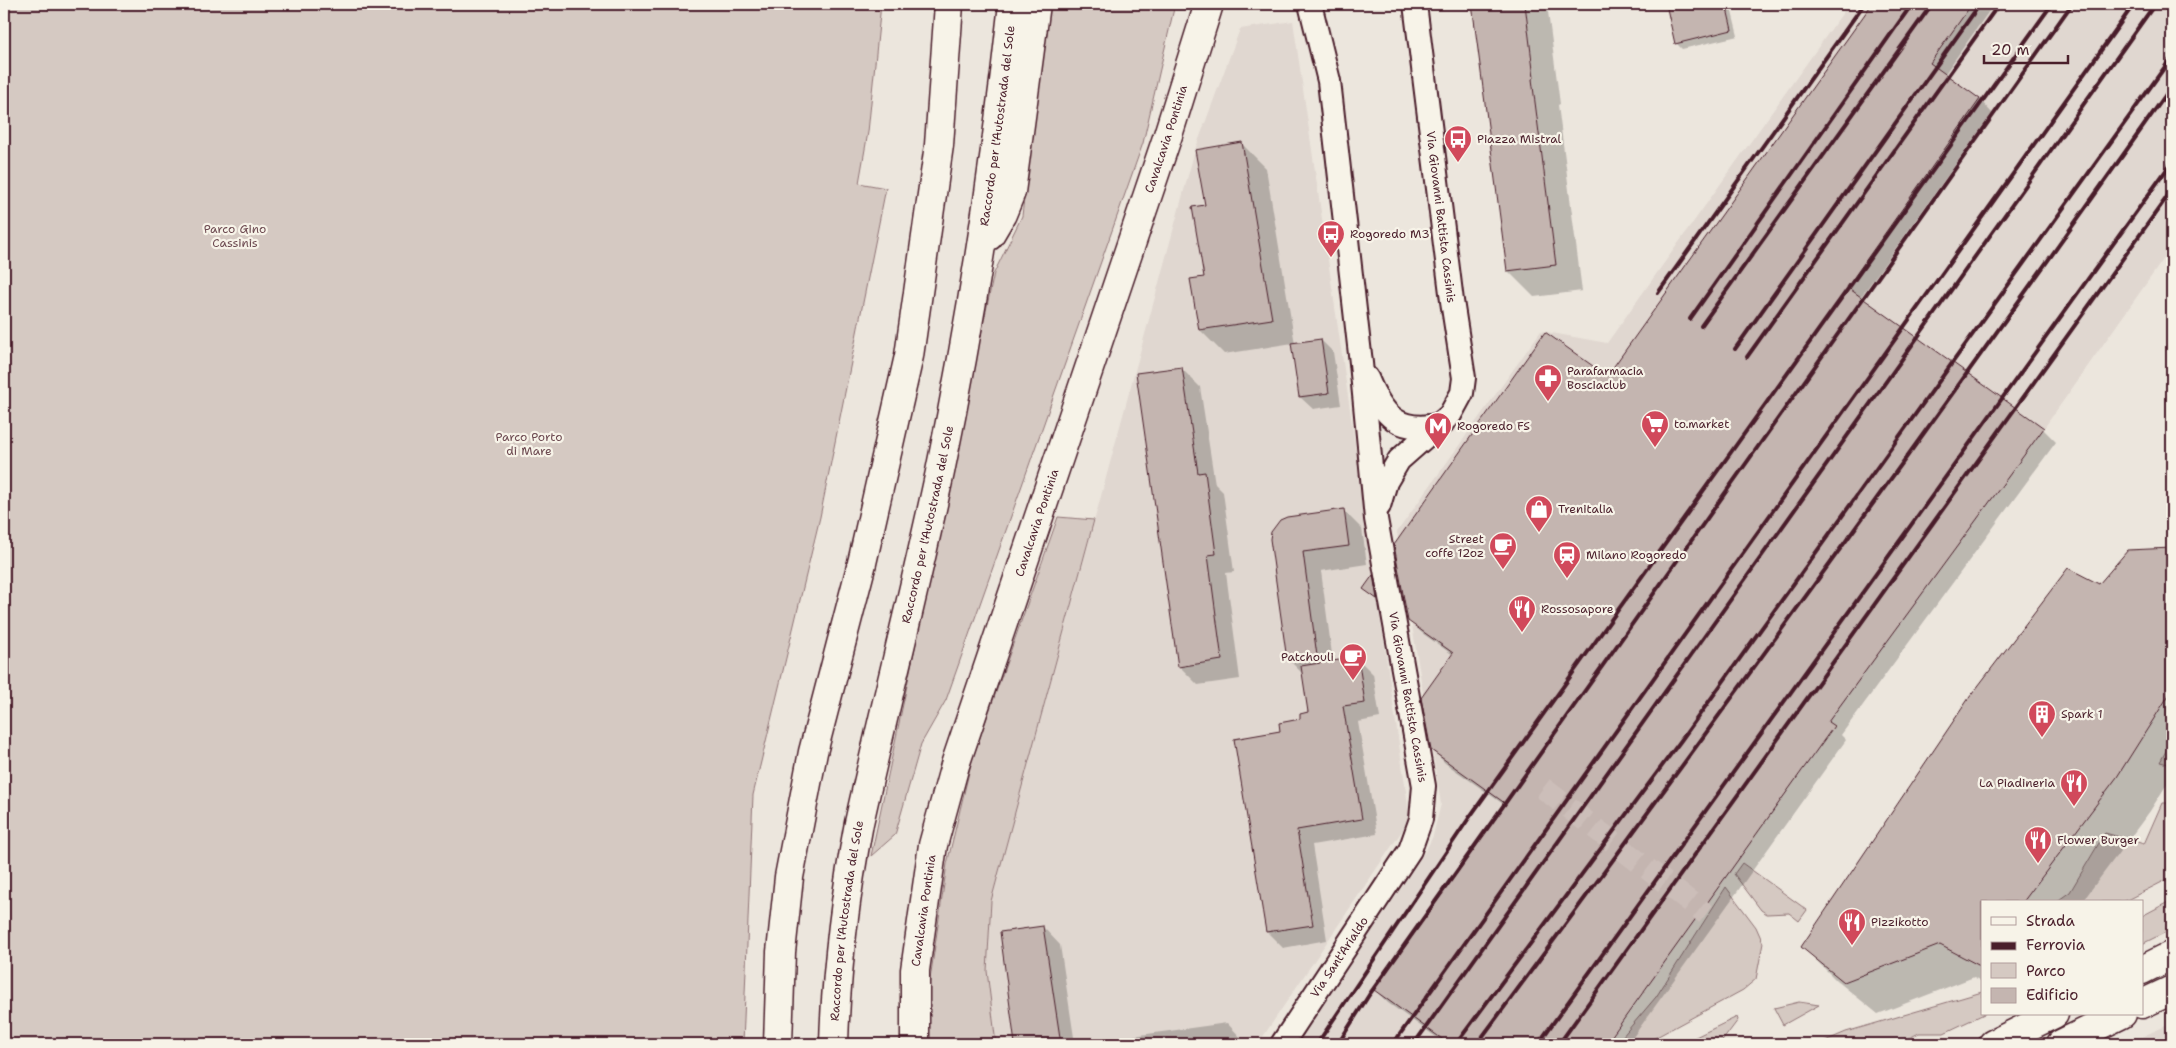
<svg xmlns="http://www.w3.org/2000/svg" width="2176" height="1048" font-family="'Shantell Sans',sans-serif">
  <rect width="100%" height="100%" fill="#ece6dd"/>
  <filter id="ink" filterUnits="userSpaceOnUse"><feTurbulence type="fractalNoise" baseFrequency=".02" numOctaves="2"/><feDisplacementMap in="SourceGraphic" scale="10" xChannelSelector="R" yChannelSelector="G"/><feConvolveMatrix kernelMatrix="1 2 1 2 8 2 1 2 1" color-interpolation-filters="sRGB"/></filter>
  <g filter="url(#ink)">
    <path fill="#e0d7d0" d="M1849 4H2172V247L2044 428 1592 1044H1297L1426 850 1433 836 1441 804 1397 532 1541 331 1607 343Z
      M1293 21 1410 819 1258 1044H996L987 971 991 901 1195 150 1240 29Z
      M2172 1023V1044H2126Z"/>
    <path fill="#d5c9c2" stroke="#907476" d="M4 4H881L868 132 859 183 886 188 820 517 753 795 743 1044H4Z
      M1046 4H1175L1143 143 946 700 921 744 895 835 871 856 994 273 1022 216Z
      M1058 517 1094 520 991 901 987 971 996 1044H929L927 1000 947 864 972 760Z
      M2172 740V765L2160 762Z
      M2162 803H2172V877L2123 902H2056L2070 892 2105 833 2144 844Z
      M1742 863 1807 910 1799 921 1789 913 1767 914 1761 910 1734 874Z
      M1726 887 1756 927 1763 943 1756 979 1743 990 1651 1040 1642 1044H1616L1656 997Z
      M2172 900V929L2142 944V916Z
      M1982 992 1984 1014 1944 1033H1919L1897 1044H1818L1846 1032Z
      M1799 1002 1819 1005 1783 1025 1774 1008Z
      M1737 1017 1738 1020 1720 1044H1681Z"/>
    <path fill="#0003" d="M1473 4H1547L1560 104 1558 105 1582 291 1534 297 1508 271Z
      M1667 4H1730L1738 36 1682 49 1676 43Z
      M1873 4H1994L1944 75 1980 100 1992 113 1860 298 2043 429 2056 442 1841 735 1846 740 1628 1044H1446L1388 1003 1375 990 1506 806 1445 763 1432 749 1453 655 1422 633 1409 620 1607 378Z
      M1242 144 1266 168 1295 344 1321 340 1333 352 1341 405 1313 409 1300 397 1293 343 1224 354 1200 330 1205 278 1206 206Z
      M1181 368 1200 387 1215 484 1223 492 1234 572 1226 573 1240 679 1198 685 1179 666Z
      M1344 511 1362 529 1367 564 1321 571 1333 662 1357 658 1373 674 1380 718 1358 722 1377 834 1312 845 1327 940 1283 948 1267 932 1236 740 1282 732 1309 713 1304 675 1289 660 1271 539Z
      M2172 549V776L2150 811 2082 902H1982V982L1974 977 1878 1014 1836 980 1803 947 2129 551Z
      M1373 577 1385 588 1388 609 1364 588Z
      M1043 927 1060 945 1075 1044 1227 1023 1244 1041 1245 1044H1017L1001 933Z"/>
    <path fill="#c4b5b0" stroke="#4a1f2b" d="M1472 4H1525L1534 78 1532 79 1556 265 1507 271Z
      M1666 4H1726L1732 30 1675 44Z
      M1872 4H1972L1930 63 1980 99 1847 287 2044 428 1828 722 1834 726 1606 1044H1449L1374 990 1506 804 1431 750 1421 698 1453 653 1408 621 1394 545 1545 332 1607 376Z
      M1242 142 1272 319 1199 330 1190 279 1204 277 1192 207 1205 205 1195 150Z
      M1321 339 1329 393 1299 397 1291 343Z
      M1182 367 1198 473 1205 472 1216 554 1208 555 1222 660 1178 667 1136 373Z
      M1344 509 1349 546 1303 552 1317 656 1287 660 1270 539 1271 532 1280 520 1287 517Z
      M2172 548V690L2117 777 2023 902H1982V967L1940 945 1844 982 1801 947 1969 698 2068 568 2099 584 2128 550Z
      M1373 575 1377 599 1363 589Z
      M1358 657 1365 703 1343 706 1362 819 1297 830 1313 925 1266 932 1234 739 1280 731 1279 723 1300 719V714L1308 712 1301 666Z
      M1043 926 1061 1044H1015L1000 932Z"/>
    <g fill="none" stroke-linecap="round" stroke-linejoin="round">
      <path stroke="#ccbeb9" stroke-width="22" stroke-dasharray="22 11" stroke-linecap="butt" d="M1543 788 1706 914"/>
      <g stroke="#4a1f2b" stroke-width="26">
        <g id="street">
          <path d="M1367 378C1383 417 1399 434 1442 424"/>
          <path d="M1379 506 1386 482 1399 460 1450 415 1462 393 1464 378 1452 301 1415 4"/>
          <path id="s1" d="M1282 1044 1410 850 1421 819 1424 786 1376 519 1361 363 1329 81 1310 4"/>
        </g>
      </g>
      <g stroke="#4a1f2b" stroke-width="31">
        <g id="secondary">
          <path d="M2142 970 2172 955"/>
          <path d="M2142 1004 2172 990"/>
          <path id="s2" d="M915 1044V970L933 845 955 765 1168 135 1209 4"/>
          <path d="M1993 1044 2054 1014"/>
          <path d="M2061 1044 2122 1014"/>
        </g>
      </g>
      <g stroke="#4a1f2b" stroke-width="31">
        <g id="highway">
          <path d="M989 236 1002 214 1011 192 1036 4"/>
          <path d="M778 1044 781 952 789 877 813 752 862 563 909 356 939 145 949 4"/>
          <path id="s3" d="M834 1044C836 969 845 897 859 823 885 706 915 589 940 472 972 317 996 161 1013 4"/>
        </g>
      </g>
      <use href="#street" stroke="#f7f3e8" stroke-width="22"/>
      <use href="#secondary" stroke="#f7f3e8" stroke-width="28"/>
      <use href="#highway" stroke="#f7f3e8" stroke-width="28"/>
      <path stroke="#4a1f2b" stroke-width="4" d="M1658 293 1864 4
        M1690 319 1912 4
        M1701 326 1932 4
        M1735 349 1980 4
        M1747 357 1999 4
        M1317 1044 1469 818 2052 4
        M1338 1044 1369 995 2072 4
        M1393 1044 2134 4
        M1414 1044 2155 4
        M1456 1044 1682 739 2172 57
        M1477 1044C1712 727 1944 408 2172 86
        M1538 1044 2172 162
        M1559 1044 2172 190"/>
    </g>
  </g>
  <defs>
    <g id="bus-pin" transform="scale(1.4375)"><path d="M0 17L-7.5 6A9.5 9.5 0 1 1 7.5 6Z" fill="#d1495b" stroke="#f7f3e8"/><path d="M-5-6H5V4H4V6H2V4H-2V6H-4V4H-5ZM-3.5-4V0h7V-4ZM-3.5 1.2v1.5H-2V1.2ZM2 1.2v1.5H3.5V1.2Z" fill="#fff"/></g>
    <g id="pharmacy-pin" transform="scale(1.4375)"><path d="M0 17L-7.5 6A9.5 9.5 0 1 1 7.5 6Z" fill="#d1495b" stroke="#f7f3e8"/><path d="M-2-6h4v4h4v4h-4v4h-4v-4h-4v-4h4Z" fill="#fff"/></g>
    <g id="supermarket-pin" transform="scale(1.4375)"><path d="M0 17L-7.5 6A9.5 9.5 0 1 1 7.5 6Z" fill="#d1495b" stroke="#f7f3e8"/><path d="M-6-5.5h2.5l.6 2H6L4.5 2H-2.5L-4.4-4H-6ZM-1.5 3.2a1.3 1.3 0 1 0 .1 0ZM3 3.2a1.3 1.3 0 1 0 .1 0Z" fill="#fff"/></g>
    <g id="metro-pin" transform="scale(1.4375)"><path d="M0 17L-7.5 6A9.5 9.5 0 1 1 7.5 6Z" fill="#d1495b" stroke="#f7f3e8"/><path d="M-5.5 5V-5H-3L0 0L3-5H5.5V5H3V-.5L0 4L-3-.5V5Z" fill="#fff"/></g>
    <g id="shop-pin" transform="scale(1.4375)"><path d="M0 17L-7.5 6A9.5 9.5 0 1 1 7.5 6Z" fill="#d1495b" stroke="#f7f3e8"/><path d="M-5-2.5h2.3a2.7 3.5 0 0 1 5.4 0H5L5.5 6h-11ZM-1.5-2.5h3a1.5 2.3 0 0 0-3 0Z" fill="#fff"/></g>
    <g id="cafe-pin" transform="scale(1.4375)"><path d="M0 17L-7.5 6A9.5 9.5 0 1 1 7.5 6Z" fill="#d1495b" stroke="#f7f3e8"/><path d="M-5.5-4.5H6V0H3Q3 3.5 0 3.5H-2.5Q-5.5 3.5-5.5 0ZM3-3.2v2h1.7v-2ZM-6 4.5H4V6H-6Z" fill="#fff"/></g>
    <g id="station-pin" transform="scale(1.4375)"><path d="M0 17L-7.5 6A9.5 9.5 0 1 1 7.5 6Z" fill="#d1495b" stroke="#f7f3e8"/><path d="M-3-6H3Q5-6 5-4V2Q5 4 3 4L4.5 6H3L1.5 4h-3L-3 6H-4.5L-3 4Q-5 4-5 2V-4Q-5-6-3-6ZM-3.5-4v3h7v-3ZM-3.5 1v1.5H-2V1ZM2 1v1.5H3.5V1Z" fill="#fff"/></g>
    <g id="restaurant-pin" transform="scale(1.4375)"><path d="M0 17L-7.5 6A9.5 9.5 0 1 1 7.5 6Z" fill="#d1495b" stroke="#f7f3e8"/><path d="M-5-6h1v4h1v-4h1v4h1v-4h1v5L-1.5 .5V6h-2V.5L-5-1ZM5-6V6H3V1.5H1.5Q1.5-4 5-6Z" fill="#fff"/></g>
    <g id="building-pin" transform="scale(1.4375)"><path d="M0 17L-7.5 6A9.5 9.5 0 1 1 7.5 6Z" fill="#d1495b" stroke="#f7f3e8"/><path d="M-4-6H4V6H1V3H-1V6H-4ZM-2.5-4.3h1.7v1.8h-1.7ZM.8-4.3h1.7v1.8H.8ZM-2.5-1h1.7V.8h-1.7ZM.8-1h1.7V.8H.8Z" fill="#fff"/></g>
  </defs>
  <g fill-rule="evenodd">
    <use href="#bus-pin" x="1458" y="139"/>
    <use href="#bus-pin" x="1331" y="234"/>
    <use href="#pharmacy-pin" x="1548" y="378"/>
    <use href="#supermarket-pin" x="1655" y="424"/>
    <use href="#metro-pin" x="1438" y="426"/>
    <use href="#shop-pin" x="1539" y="509"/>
    <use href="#cafe-pin" x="1503" y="546"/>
    <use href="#station-pin" x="1567" y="555"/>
    <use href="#restaurant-pin" x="1522" y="609"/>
    <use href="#cafe-pin" x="1353" y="657"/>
    <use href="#building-pin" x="2042" y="714"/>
    <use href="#restaurant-pin" x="2074" y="783"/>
    <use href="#restaurant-pin" x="2038" y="840"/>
    <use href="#restaurant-pin" x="1852" y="922"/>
  </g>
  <g text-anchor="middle" stroke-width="4.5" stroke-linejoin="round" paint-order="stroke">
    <g font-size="12" fill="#4a1f2b" stroke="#f7f3e8">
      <text dy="4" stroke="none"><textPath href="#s3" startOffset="934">Raccordo per l'Autostrada del Sole</textPath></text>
      <text dy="4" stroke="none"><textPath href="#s2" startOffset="944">Cavalcavia Pontinia</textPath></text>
      <text transform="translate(1441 217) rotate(83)" y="4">Via Giovanni Battista Cassinis</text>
      <text dy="4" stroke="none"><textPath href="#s2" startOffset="539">Cavalcavia Pontinia</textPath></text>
      <text dy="4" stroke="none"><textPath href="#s3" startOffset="529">Raccordo per l'Autostrada del Sole</textPath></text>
      <text transform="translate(1408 697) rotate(80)" y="4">Via Giovanni Battista Cassinis</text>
      <text dy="4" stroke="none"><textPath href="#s2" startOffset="134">Cavalcavia Pontinia</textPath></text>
      <text dy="4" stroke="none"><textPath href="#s3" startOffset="124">Raccordo per l'Autostrada del Sole</textPath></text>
      <text dy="4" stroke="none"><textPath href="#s1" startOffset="104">Via Sant'Arialdo</textPath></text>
    </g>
    <g font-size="12" fill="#4a1f2b" stroke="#f7f3e8" text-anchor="start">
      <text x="1477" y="143">Piazza Mistral</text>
      <text x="1350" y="238">Rogoredo M3</text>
      <text x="1567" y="375">Parafarmacia<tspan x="1567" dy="14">Bosciaclub</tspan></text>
      <text x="1674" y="428">to.market</text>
      <text x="1457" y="430">Rogoredo FS</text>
      <text x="1558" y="513">Trenitalia</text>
      <text x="1484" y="543" text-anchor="end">Street<tspan x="1484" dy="14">coffe 12oz</tspan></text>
      <text x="1586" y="559">Milano Rogoredo</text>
      <text x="1541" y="613">Rossosapore</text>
      <text x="1334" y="661" text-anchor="end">Patchouli</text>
      <text x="2061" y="718">Spark 1</text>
      <text x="2055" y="787" text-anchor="end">La Piadineria</text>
      <text x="2057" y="844">Flower Burger</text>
      <text x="1871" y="926">Pizzikotto</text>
    </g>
    <g font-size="12" fill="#6d4a51" stroke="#f7f3e8">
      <text x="235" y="233">Parco Gino<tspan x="235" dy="14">Cassinis</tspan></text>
      <text x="529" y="441">Parco Porto<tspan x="529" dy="14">di Mare</tspan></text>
    </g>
  </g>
  <rect width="2176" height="1048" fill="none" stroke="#f7f3e8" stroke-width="20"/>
  <rect x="10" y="10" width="2156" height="1028" fill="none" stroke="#4a1f2b" stroke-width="2" filter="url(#ink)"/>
  <rect x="1981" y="900" width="162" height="115" fill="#f7f3e8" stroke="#b29e9c"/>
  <rect x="1991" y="917" width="25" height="8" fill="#f7f3e8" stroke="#b29e9c"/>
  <text x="2026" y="926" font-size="15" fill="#4a1f2b">Strada</text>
  <rect x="1991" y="942" width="25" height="8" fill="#4a1f2b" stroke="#b29e9c"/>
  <text x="2026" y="950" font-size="15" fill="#4a1f2b">Ferrovia</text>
  <rect x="1991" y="963" width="25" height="15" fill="#d5c9c2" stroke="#b29e9c"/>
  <text x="2026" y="976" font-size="15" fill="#4a1f2b">Parco</text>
  <rect x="1991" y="988" width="25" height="15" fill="#c4b5b0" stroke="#b29e9c"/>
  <text x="2026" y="1000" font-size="15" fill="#4a1f2b">Edificio</text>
  <path d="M1984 55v8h84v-8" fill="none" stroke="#4a1f2b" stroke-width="2.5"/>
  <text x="1991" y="55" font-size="15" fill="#4a1f2b" stroke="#f7f3e8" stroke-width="4" paint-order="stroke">20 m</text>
</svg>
